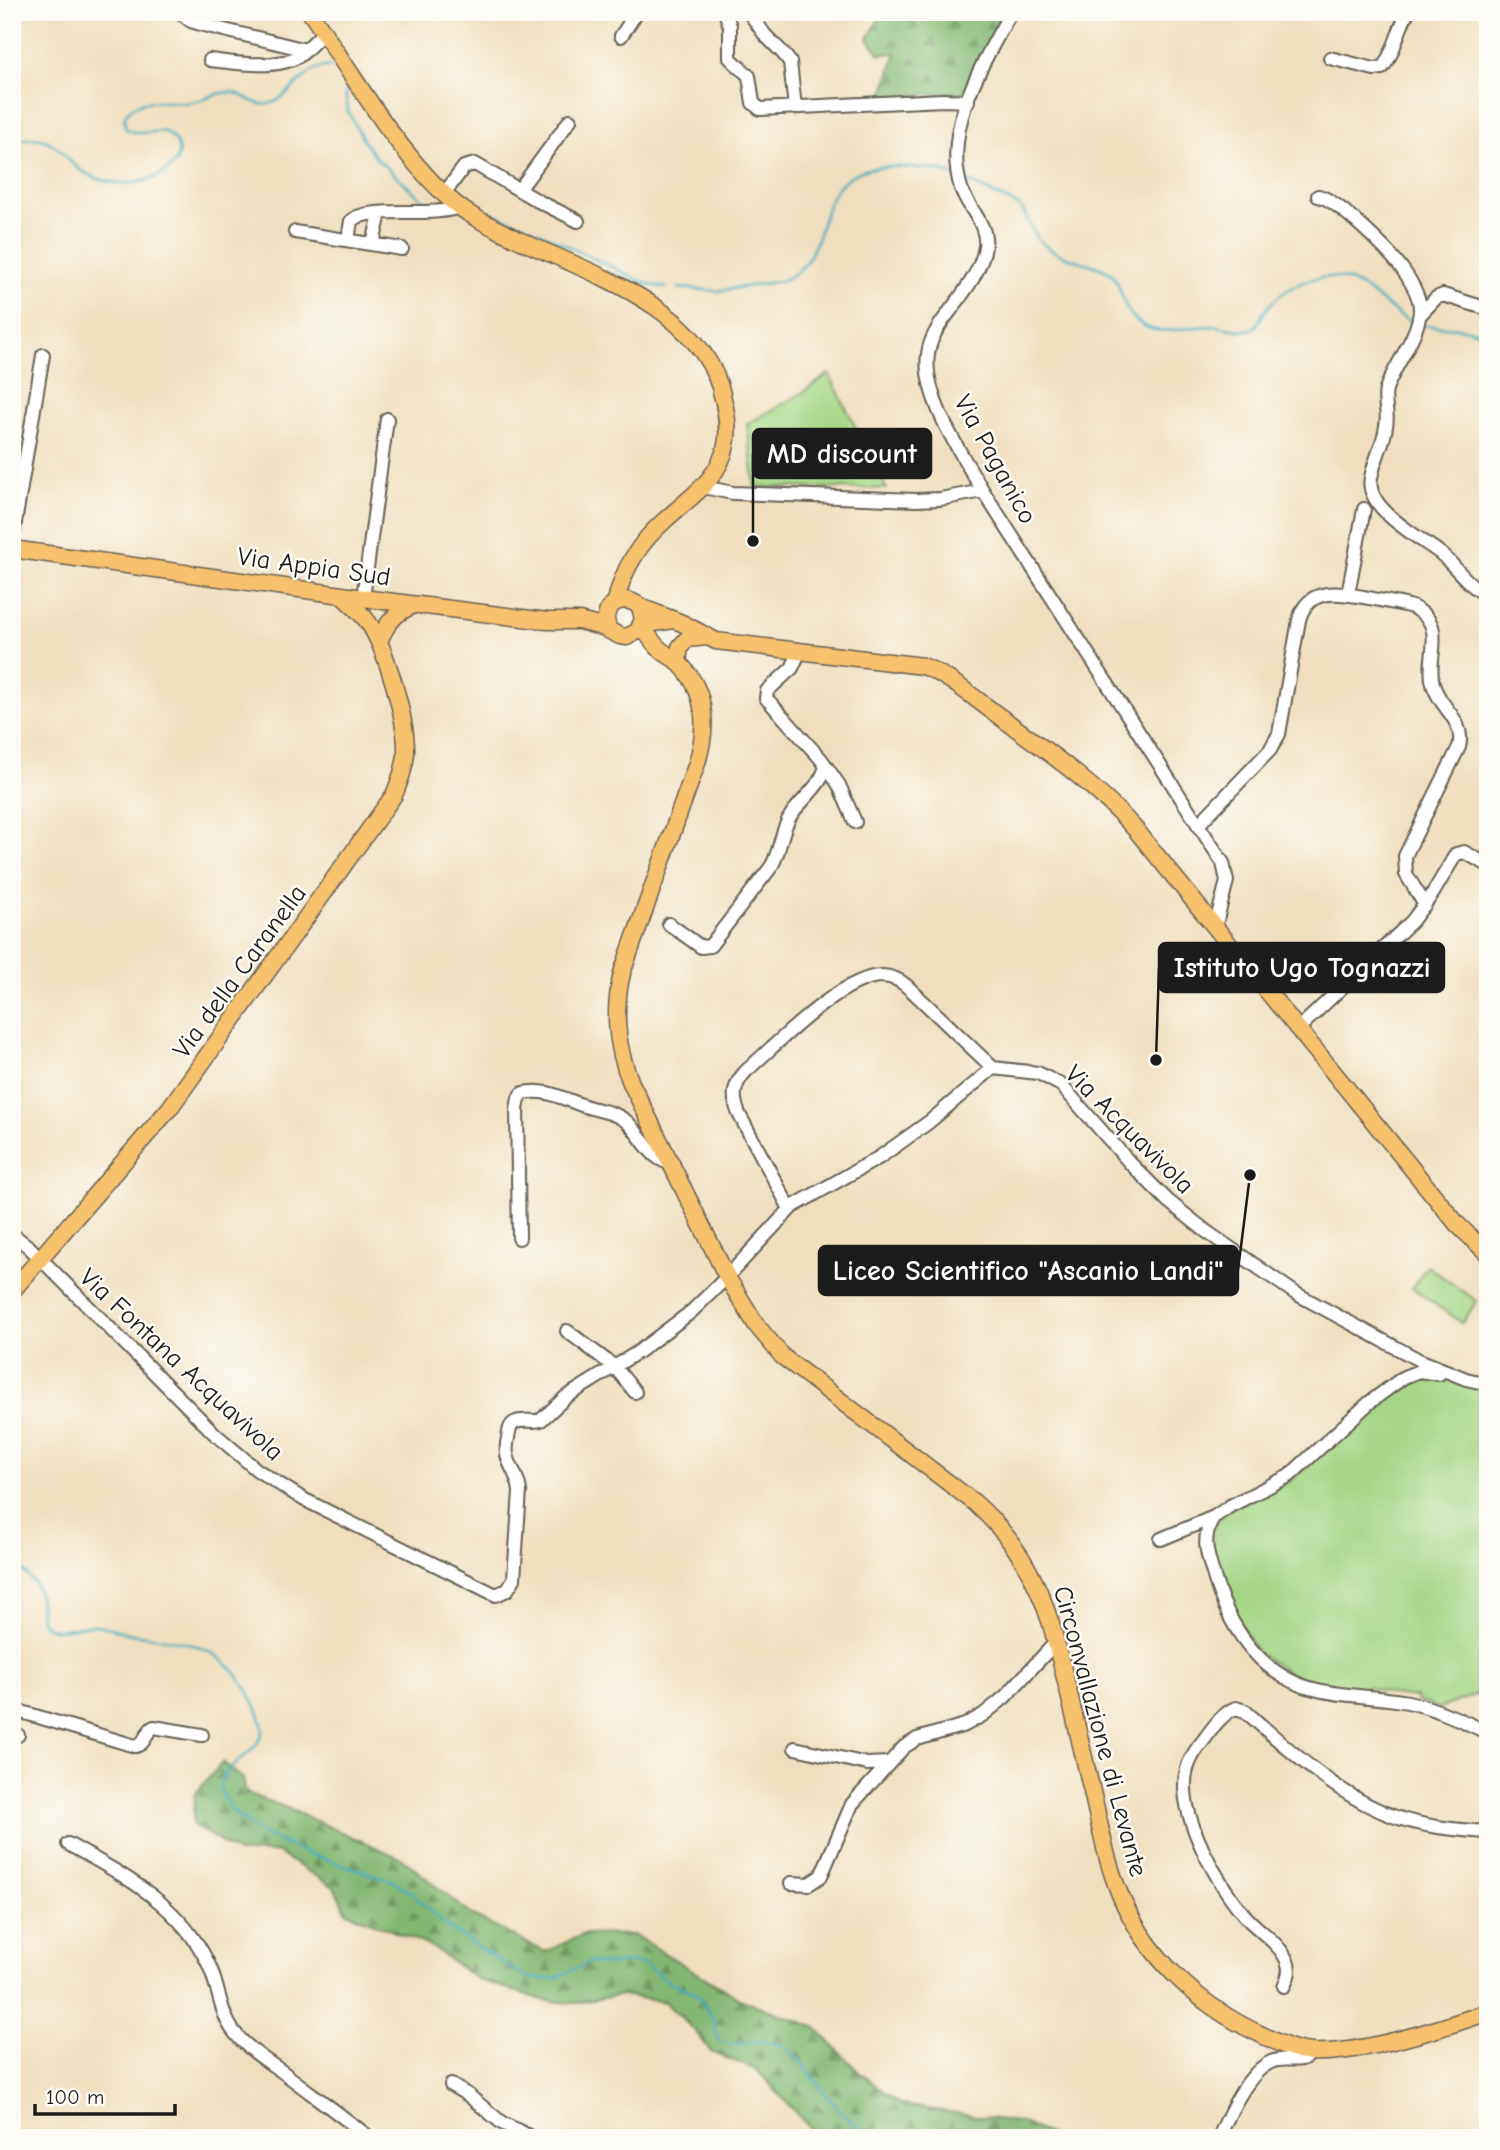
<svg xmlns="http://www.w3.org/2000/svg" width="1500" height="2150" font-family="'Comic Neue',sans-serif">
  <defs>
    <pattern id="forest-firs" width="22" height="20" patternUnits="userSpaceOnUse" patternTransform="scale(1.75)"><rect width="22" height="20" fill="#84b772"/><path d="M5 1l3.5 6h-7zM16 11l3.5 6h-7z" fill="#6b945d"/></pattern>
  </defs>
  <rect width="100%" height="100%" fill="#fdfcf7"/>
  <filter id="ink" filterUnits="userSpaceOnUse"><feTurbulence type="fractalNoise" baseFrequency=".0143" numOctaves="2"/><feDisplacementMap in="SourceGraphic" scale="14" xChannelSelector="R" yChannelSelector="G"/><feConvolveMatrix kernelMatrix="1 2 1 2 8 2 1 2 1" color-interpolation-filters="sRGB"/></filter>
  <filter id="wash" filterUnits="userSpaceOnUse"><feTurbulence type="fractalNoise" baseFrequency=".00686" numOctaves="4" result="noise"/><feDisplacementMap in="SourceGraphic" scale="28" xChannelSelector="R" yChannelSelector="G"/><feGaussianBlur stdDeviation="1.57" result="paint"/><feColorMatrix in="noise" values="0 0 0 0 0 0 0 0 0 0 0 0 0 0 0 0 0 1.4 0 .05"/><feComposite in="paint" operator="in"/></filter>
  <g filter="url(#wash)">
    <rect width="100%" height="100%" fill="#f0dfbf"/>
    <path fill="url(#forest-firs)" stroke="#506a47" stroke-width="2" d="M880 12H1005L964 96 950 93 882 97 896 53 880 54 868 39 879 19Z
      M223 1762 243 1779 246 1793 284 1807 403 1859 473 1916 545 1952 584 1934 634 1935 742 2000 815 2027 860 2073 901 2105 1023 2123 1056 2138H819L757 2070 711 2052 696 2032 665 2002 622 1995 575 2003 546 2001 477 1979 432 1947 347 1912 334 1887 276 1852 238 1853 193 1825 194 1795Z"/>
    <path fill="#a6d685" stroke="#617950" stroke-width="2" d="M829 374 887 489 755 487 747 424 804 392Z
      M1427 1266 1477 1301 1462 1323 1412 1288Z
      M1427 1376 1488 1386V1690L1440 1708 1417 1701 1416 1697 1389 1694 1366 1686 1365 1691 1316 1686 1308 1683 1307 1680 1301 1681 1256 1652 1225 1597 1212 1559 1211 1530 1231 1508 1292 1480 1376 1401 1407 1379Z"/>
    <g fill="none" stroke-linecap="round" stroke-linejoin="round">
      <path stroke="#41adbf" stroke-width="2.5" d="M347 80 346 98 348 111 365 143 377 159 423 200 434 204
        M12 141C23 140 34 136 44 140 57 144 64 155 73 164 91 180 115 186 139 182 166 178 198 153 164 131L137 133 126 129 124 118C137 91 170 106 193 102 205 100 218 92 230 92 241 92 249 102 260 104 289 110 305 54 340 69
        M963 179 1019 206C1030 217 1030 232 1042 243 1063 262 1091 260 1112 274 1124 289 1120 306 1137 321 1142 325 1149 329 1156 330 1175 333 1195 325 1215 326 1225 327 1242 333 1252 329 1259 325 1260 318 1264 312 1278 292 1305 277 1329 277 1364 277 1383 309 1412 322
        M488 212 522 224 647 284 667 288
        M678 288 718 291 781 281C845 257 796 160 901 167 919 168 937 168 954 175
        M1422 325 1468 329 1488 335
        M12 1563C26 1571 39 1585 40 1601 40 1608 39 1613 41 1620 53 1639 77 1624 96 1625 108 1626 120 1632 132 1634 185 1642 222 1642 250 1695 256 1706 262 1718 263 1730 257 1758 220 1763 220 1789L230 1809 257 1832 304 1852 393 1881 410 1892 450 1929 523 1976 538 1979 556 1978 589 1962 609 1965 632 1962 644 1964 670 1982 696 1993 712 2017 719 2041C737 2050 759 2036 778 2044 801 2054 812 2078 827 2096 840 2111 855 2125 871 2138"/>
    </g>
  </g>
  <g filter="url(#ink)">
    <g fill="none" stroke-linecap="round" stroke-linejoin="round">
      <g stroke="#666055" stroke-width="16">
        <path id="minor" d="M180 12 191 21 204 25 306 50 324 32
          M725 12 730 26V58L749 76 753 103 760 109 943 100 968 101
          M749 12 765 35 782 52 790 62 795 108
          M1011 12C983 63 942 128 961 188 967 207 988 224 985 246 982 271 961 296 947 315 938 327 930 339 928 354 922 396 962 455 983 491L1223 863 1227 881 1215 927
          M621 36 637 12
          M1330 58 1374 69 1382 68C1394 55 1398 29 1408 12
          M210 60C237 63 286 72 306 50
          M519 190 570 120
          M444 194 464 167 475 164 538 201 578 221
          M1318 196C1336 198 1391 253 1403 270 1410 280 1420 297 1420 309 1420 334 1394 366 1386 389 1383 402 1389 414 1386 426 1384 444 1374 460 1371 478 1364 508 1419 537 1440 553 1456 566 1469 588 1488 595
          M295 232 402 249
          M348 240 351 221C368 205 431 218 460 207
          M373 244 380 213
          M1420 315 1436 298 1443 295 1488 309
          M703 487 733 493 916 500 940 499 983 491
          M12 541 43 355
          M1348 594 1364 509
          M363 598 387 419
          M800 651 792 668 767 691 766 698 821 759 839 785 855 822
          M1198 825 1270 750 1279 734 1299 620C1308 585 1342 593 1369 598 1383 601 1398 603 1412 607 1450 625 1425 655 1433 684 1439 708 1466 720 1459 747L1405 856 1406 874 1425 905
          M669 924 701 947 710 946 771 867C781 851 780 832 791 815 801 800 822 785 826 766
          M1298 1029 1412 921 1433 893 1456 854 1464 852 1488 865
          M790 1209 739 1114C732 1097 733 1085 746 1071 776 1045 841 977 881 976 892 976 902 981 910 989L993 1068
          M12 1234 29 1247 215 1434 257 1470 303 1499 496 1595 507 1590 514 1579 520 1491C517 1468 502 1463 508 1438 509 1433 509 1426 514 1423 522 1418 533 1423 541 1420L566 1397 638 1352 691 1312 727 1277 792 1207 880 1157 929 1122 993 1068 1038 1073 1061 1085 1130 1163 1168 1201 1207 1232 1295 1293 1419 1360 1466 1379 1488 1384
          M519 1238 517 1110 519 1098 523 1093C548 1087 568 1102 591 1108 603 1111 616 1113 626 1121 641 1133 651 1163 673 1163
          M567 1331 615 1367 635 1392
          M1214 1517C1199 1540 1209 1559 1216 1583 1232 1633 1265 1679 1318 1690 1347 1697 1378 1696 1408 1702 1436 1708 1462 1720 1488 1733
          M1161 1539 1214 1517 1230 1506 1289 1476 1370 1402 1404 1377 1419 1371 1439 1374
          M12 1709 135 1746C147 1744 145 1731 154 1727L202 1735
          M12 1733 18 1735
          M795 1748 867 1764 888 1763
          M68 1844C122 1874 180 1904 208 1963 219 1985 219 2013 235 2033 248 2049 267 2061 284 2073 313 2095 342 2116 370 2138
          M791 1883 809 1884 821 1876 852 1804 904 1747 917 1739 965 1725 983 1715 1005 1697 1056 1642
          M1284 1986C1288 1978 1291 1970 1287 1961 1280 1944 1260 1932 1247 1918 1219 1887 1175 1812 1187 1769 1190 1759 1196 1749 1203 1741 1212 1729 1222 1713 1236 1708L1245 1711C1288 1749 1338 1796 1393 1816 1423 1827 1456 1830 1488 1832
          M451 2085 468 2095 502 2123 533 2138
          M1219 2138C1228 2115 1248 2072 1271 2062 1286 2055 1301 2066 1312 2052"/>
      </g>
      <g stroke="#666055" stroke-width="19">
        <path id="major" d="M310 12C351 72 399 156 453 202 472 218 495 228 517 239 590 273 693 304 720 387 725 405 730 426 726 445 719 480 689 498 664 521 639 543 623 569 616 601
          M12 549 378 600 547 621H579L602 627 620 636 627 637 638 631 643 619 640 607C622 590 598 608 609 629
          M640 607 682 623 716 641 923 666C951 677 975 699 999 716 1047 751 1097 786 1136 830L1457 1224 1488 1254
          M673 620 642 625C647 634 654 645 662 651 668 656 675 658 680 664 708 693 708 729 696 766L622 973C613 1012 616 1046 631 1083L727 1277 757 1326 783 1357 975 1503C1013 1537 1036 1576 1051 1624 1067 1682 1080 1741 1094 1800 1101 1831 1107 1863 1119 1892 1145 1956 1200 2007 1262 2035 1278 2043 1295 2051 1312 2052 1359 2055 1443 2028 1488 2012
          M379 642C387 622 395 613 414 605
          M678 662 680 647 687 639 707 637
          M12 1291 169 1109 394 795C400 781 405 768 406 753 407 720 386 648 368 622 360 611 350 603 341 595"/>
      </g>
      <use href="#minor" stroke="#fff" stroke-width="12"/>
      <use href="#major" stroke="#f7c06c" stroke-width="16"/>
    </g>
  </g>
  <g text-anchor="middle" stroke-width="5" stroke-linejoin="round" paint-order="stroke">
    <g font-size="26" fill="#1c1c1c" stroke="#fdfcf7">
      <text transform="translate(996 459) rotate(61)" y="9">Via Paganico</text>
      <text transform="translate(314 566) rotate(8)" y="9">Via Appia Sud</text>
      <text transform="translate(239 971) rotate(-54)" y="9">Via della Caranella</text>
      <text transform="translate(1130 1129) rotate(45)" y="9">Via Acquavivola</text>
      <text transform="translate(182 1364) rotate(43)" y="9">Via Fontana Acquavivola</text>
      <text transform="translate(1101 1731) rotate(75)" y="9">Circonvallazione di Levante</text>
    </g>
  </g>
  <path fill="none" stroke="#1c1c1c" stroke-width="2.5" d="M753 541L753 454M1156 1060L1159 967M1250 1175L1238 1270"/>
  <g fill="#1c1c1c" stroke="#fdfcf7" stroke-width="2.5">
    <circle cx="753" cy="541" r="7"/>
    <circle cx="1156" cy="1060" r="7"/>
    <circle cx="1250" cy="1175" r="7"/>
  </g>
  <g fill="#1c1c1c" stroke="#1c1c1c" stroke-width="2.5">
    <rect x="753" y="429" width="178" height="49" rx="7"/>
    <rect x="1159" y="943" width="285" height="49" rx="7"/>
    <rect x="819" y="1246" width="419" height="49" rx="7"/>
  </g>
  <g font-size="28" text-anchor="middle" font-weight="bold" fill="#fff">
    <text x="842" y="463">MD discount</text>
    <text x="1302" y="977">Istituto Ugo Tognazzi</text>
    <text x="1028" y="1280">Liceo Scientifico "Ascanio Landi"</text>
  </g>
  <rect width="1500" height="2150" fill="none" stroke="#fdfcf7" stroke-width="42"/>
  <path d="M35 2104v10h140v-10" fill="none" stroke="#1c1c1c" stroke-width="3.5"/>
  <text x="46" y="2104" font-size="21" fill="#1c1c1c" stroke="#fdfcf7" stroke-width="5" paint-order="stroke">100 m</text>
</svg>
